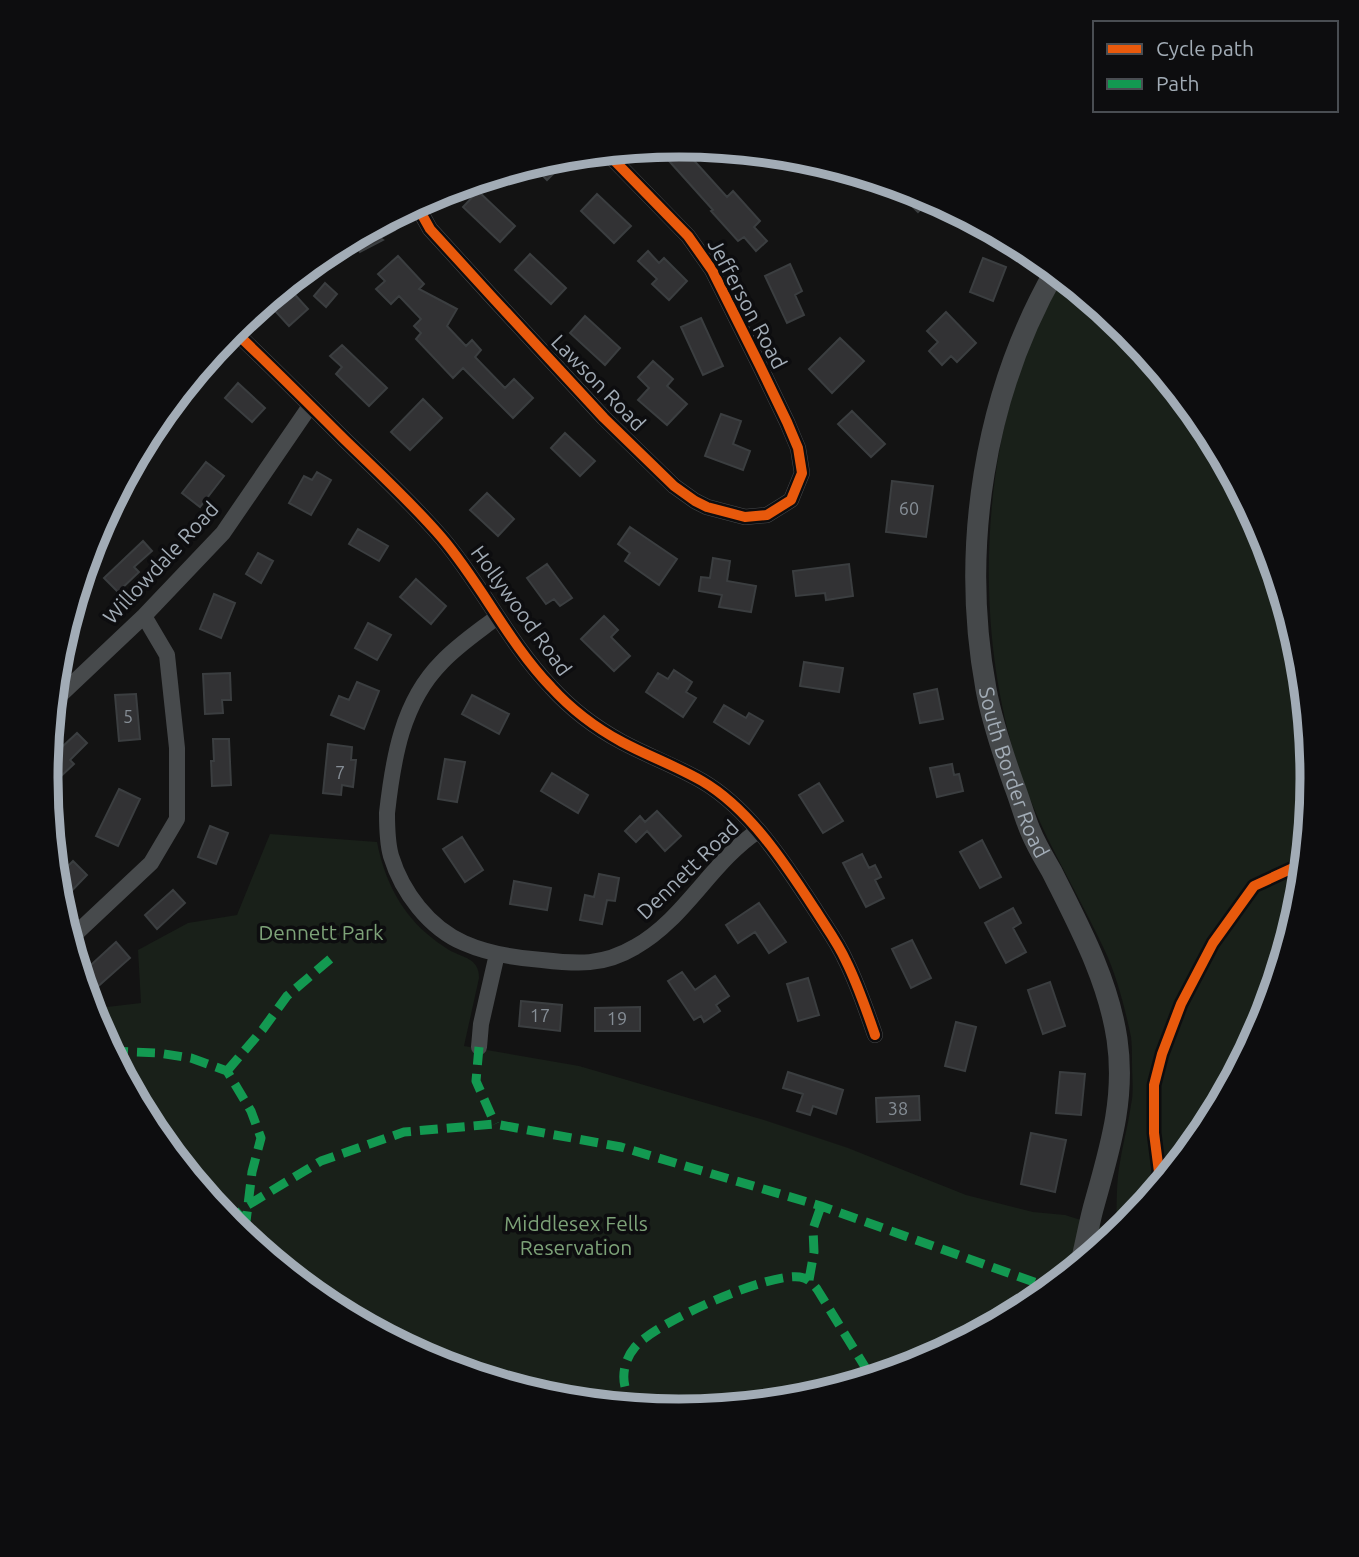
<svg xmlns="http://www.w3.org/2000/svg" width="1359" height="1557" font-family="Ubuntu,sans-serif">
  <rect width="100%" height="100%" fill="#131313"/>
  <path fill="#192019" d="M1064 277 1128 330 1207 427 1265 536 1301 655 1313 779 1301 903 1265 1021 1206 1131 1128 1227 1031 1306 922 1364 803 1400 679 1412 555 1400 437 1364 327 1305 231 1227 152 1130 94 1021 90 1009 141 1003 138 950 188 923 237 915 270 834 377 842C384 878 399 909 426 933 433 939 441 945 449 950 456 954 467 957 473 962 478 967 479 972 479 978L464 1046 579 1066 764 1120 848 1148 966 1195 1033 1212 1065 1215 1116 1231C1117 1210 1116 1188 1119 1168 1122 1147 1128 1126 1131 1105 1134 1092 1132 1077 1132 1063 1132 1054 1132 1045 1131 1037 1125 1008 1117 977 1105 951 1081 899 1051 851 1030 799 977 667 976 497 1022 363 1032 333 1048 305 1064 277Z"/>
  <path fill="#323234" stroke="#3b3e40" stroke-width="2" d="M680 145 727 197 733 191 760 221 754 227 767 241 756 251 744 237 738 241 711 211 713 210 661 152 668 146Z
    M554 157 562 165 547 180 531 164Z
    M888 182 922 193 932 198 918 212Z
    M478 191 515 226 500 242 463 207Z
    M597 194 631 226 614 243 581 211Z
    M389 218 395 230 380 238 383 240 360 252 353 238Z
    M648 251 659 263 664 258 687 281 669 300 652 284 657 279 638 261Z
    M530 254 566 288 551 304 515 270Z
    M398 256 424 284 419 289 457 309 447 326 466 346 472 340 481 350 475 357 505 388 514 379 533 398 513 418 463 368 453 378 416 339 421 333 414 326 421 319 399 296 391 304 376 289 385 281 378 274Z
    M983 258 1006 267 993 301 970 292Z
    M790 264 802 291 795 295 804 315 787 323 765 276Z
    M325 283 337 294 326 307 314 296Z
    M286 285 308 309 289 326 267 302Z
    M946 312 976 343 957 362 951 356 942 365 929 351 938 342 927 331Z
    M585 316 620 348 605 365 570 333Z
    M701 318 723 366 703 375 681 327Z
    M840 338 864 361 832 393 809 369Z
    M342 345 387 388 369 406 336 374 342 367 330 356Z
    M653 361 673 379 667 386 687 404 667 425 638 400 649 388 638 377Z
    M238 383 265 408 252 422 225 398Z
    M423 399 442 418 410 450 391 432Z
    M852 411 885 444 871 457 838 424Z
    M721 414 741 421 733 444 750 451 743 470 705 456Z
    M565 433 595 461 580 476 551 448Z
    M206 462 224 476 200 507 182 493Z
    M317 472 331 480 311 515 289 503 304 476 312 480Z
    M892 481 933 486 926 537 886 532Z
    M487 493 514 519 498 536 470 510Z
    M630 527 677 559 659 585 625 561 630 553 618 544Z
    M358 529 388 546 379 561 349 544Z
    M143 541 152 551 134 567 139 572 118 592 104 578Z
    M258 553 273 561 261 583 246 574Z
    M713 558 730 561 727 581 756 586 751 612 719 607 722 595 699 591 701 577 710 578Z
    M547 564 572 598 560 606 554 599 546 604 527 578Z
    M849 564 853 596 826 600 825 593 796 596 793 571Z
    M416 579 446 606 431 624 400 597Z
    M214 594 235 603 221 638 200 629Z
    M604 616 618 630 611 637 630 656 614 671 581 639Z
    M368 623 391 635 377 660 355 648Z
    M804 662 843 668 839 692 800 686Z
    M674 670 692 682 686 692 696 698 683 717 646 692 658 673 668 679Z
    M230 673 231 700H222L223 713 205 714 203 674Z
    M357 682 379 691 364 729 331 715 339 696 349 700Z
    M937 689 943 719 920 723 914 694Z
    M136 694 140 739 119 741 115 695Z
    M472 695 509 714 499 734 462 714Z
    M724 705 746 718 749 713 763 721 749 744 714 722Z
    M77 733 87 743 70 760 74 764 60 777 47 764V761Z
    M213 739H229L231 785 212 786 211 761H214Z
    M328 744 352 747 351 760H356L353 787 342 785 341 795 323 793Z
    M445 759 465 762 457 802 438 799Z
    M952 764 954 775 959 774 963 791 937 797 930 768Z
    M552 773 588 795 578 813 541 791Z
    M819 783 843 821 823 833 799 795Z
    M119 789 140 799 118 846 96 836Z
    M657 811 681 836 665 851 647 831 636 842 625 831 640 816 645 822Z
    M210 826 228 833 216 864 198 857Z
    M462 837 483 870 465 882 443 849Z
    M982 840 1001 877 980 888 960 852Z
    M862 854 869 868 875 865 881 877 875 880 884 898 866 907 843 863Z
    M73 861 87 875 58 905 55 879Z
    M599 874 619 878 615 901 607 900 602 924 580 920 585 895 594 897Z
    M514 881 551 888 547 910 510 904Z
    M173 890 185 903 157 929 145 915Z
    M759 903 786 942 769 953 755 932 738 943 726 925Z
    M1013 908 1021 923 1013 928 1026 952 1006 963 985 923Z
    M912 940 931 978 911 988 892 949Z
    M116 942 130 958 95 989 81 974Z
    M682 972 695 990 715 976 729 996 716 1005 720 1011 704 1022 701 1016 694 1020 668 981Z
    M808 978 819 1015 798 1021 787 984Z
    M1050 982 1065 1026 1043 1034 1028 990Z
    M521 1001 562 1005 560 1031 519 1026Z
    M640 1007V1031H595V1008Z
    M956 1022 976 1027 965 1071 945 1066Z
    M788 1072 843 1090 836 1114 813 1106 810 1115 797 1111 803 1094 783 1088Z
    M1060 1072 1085 1074 1081 1115 1056 1113Z
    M919 1096 920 1120 877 1122 876 1098Z
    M1031 1133 1066 1140 1055 1192 1021 1184Z"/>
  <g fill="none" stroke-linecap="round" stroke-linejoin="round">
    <path stroke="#474a4c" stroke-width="16" d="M416 204 430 229 493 298 604 418 674 486 695 501 707 507 745 517 767 515 791 500 802 473 798 448 787 422 759 364 712 270 688 236 606 152
      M232 329C271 366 308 403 345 440 378 472 412 503 442 538 482 585 508 642 551 687 571 709 596 728 622 742 648 756 676 766 702 781 750 809 786 865 816 911 826 927 838 943 846 961 858 985 866 1009 875 1035
      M497 617C479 631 458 645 442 662 402 702 393 759 387 813 387 827 387 842 391 856 402 892 429 928 464 943 489 954 515 958 542 960 577 964 603 966 635 947 685 919 711 862 758 831
      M53 702 144 616 223 533 310 406
      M69 940 151 863 177 819V748L167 655 144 616
      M479 1047 481 1024 497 954"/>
    <path stroke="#45484a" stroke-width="21" id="s1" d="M1055 271C984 395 960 548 986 689 992 722 1003 754 1014 785 1020 800 1024 816 1030 830 1036 845 1044 858 1052 872 1079 926 1108 979 1117 1039 1126 1100 1109 1151 1093 1209 1088 1228 1085 1247 1080 1266"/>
    <path stroke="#139951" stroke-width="9" stroke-dasharray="18 9" stroke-linecap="butt" d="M479 1047 476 1081 495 1124
      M110 1051 158 1053 191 1058 227 1071 251 1111 261 1138 252 1172 244 1238
      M227 1071 263 1029 287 996 336 954
      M228 1223 248 1205 321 1161 404 1132 495 1124 621 1147 821 1206 1045 1286 1053 1288
      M809 1280 814 1252 813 1229 821 1206
      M639 1409C620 1393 619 1366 635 1347 656 1322 769 1272 800 1277 808 1278 812 1283 817 1289L867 1370 869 1380"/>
    <g stroke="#0d0d0f" stroke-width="15">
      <path id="cycleway" d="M416 204 430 229 493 298 604 418 674 486 695 501 707 507 745 517 767 515 791 500 802 473 798 448 787 422 759 364 712 270 688 236 606 152
        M232 329C271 366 308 403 345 440 378 472 412 503 442 538 482 585 508 642 551 687 571 709 596 728 622 742 648 756 676 766 702 781 750 809 786 865 816 911 826 927 838 943 846 961 858 985 866 1009 875 1035
        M1150 1199 1159 1172 1154 1133V1085L1162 1054 1181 1004 1213 943 1254 886 1295 867 1306 859"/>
    </g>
    <use href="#cycleway" stroke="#e8590c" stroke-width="10"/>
  </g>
  <g text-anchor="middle" stroke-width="7" stroke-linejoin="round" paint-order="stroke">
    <g font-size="18" fill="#868e96">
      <text x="909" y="515">60</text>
      <text x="128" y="723">5</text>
      <text x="340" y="779">7</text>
      <text x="540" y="1022">17</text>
      <text x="617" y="1025">19</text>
      <text x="898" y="1115">38</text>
    </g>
    <g font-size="21" fill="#a2acb6" stroke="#0d0d0f">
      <text transform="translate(747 304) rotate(62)" y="7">Jefferson Road</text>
      <text transform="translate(598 383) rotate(46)" y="7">Lawson Road</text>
      <text transform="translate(161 563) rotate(-47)" y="7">Willowdale Road</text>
      <text transform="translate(521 611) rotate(54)" y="7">Hollywood Road</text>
      <text dy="7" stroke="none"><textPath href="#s1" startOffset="520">South Border Road</textPath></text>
      <text transform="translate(688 870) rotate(-44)" y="7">Dennett Road</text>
    </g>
    <g font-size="21" fill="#7da278" stroke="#0d0d0f">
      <text x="321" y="940">Dennett Park</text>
      <text x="576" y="1231">Middlesex Fells<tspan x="576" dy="24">Reservation</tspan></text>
    </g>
  </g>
  <path d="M0 0H1359V1557H0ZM58 778a621 621 0 1 1 1242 0a621 621 0 1 1-1242 0Z" fill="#0d0d0f" fill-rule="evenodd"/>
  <path fill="none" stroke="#a2acb6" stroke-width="9" d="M58 778a621 621 0 1 1 1242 0a621 621 0 1 1-1242 0Z"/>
  <rect x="1093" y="21" width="245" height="91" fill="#0d0d0f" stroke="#494d52" stroke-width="2"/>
  <rect x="1107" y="44" width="35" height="10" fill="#e8590c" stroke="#494d52" stroke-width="2"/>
  <text x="1156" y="56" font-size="21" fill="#a2acb6">Cycle path</text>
  <rect x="1107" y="79" width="35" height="10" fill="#139951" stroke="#494d52" stroke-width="2"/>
  <text x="1156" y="91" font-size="21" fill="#a2acb6">Path</text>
</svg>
